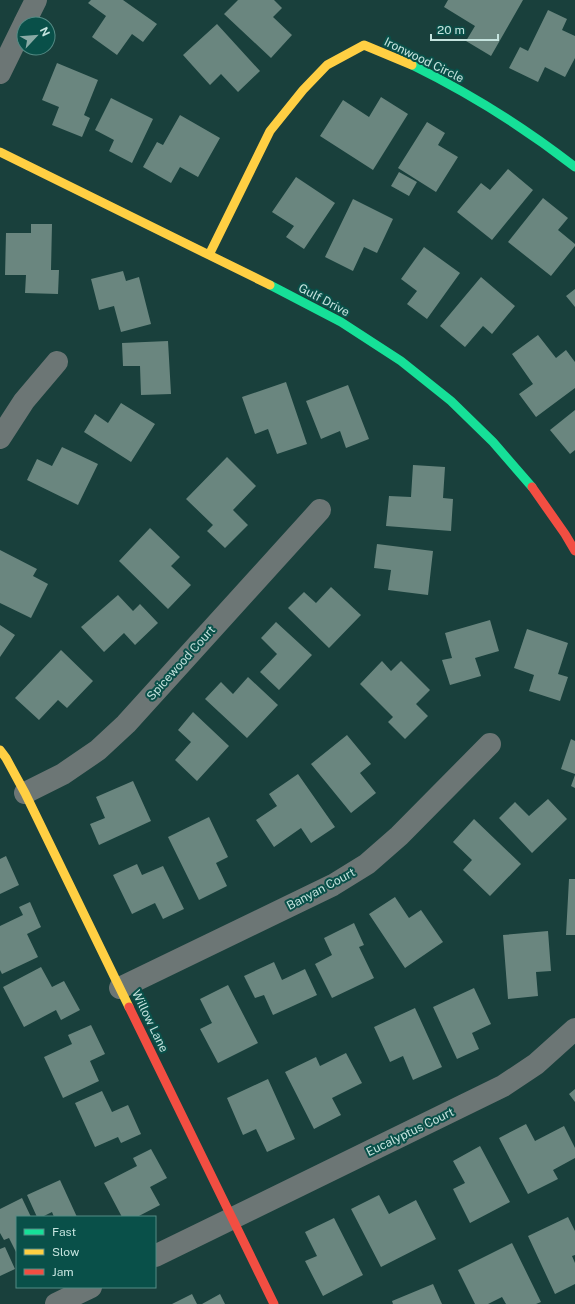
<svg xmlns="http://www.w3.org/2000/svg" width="575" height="1304" font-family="'Public Sans',sans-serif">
  <rect width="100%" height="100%" fill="#19403c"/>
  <path fill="#6a867f" d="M91 0H123L157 24 143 42 132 34 117 55 92 37 106 16 88 3Z
    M238 0H274L282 8 273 17 292 35 271 58 224 14Z
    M448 0H523L491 56 466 41 475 26 444 7Z
    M548 10 567 19 562 30 575 36V58L565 77 545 67 538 82 509 68 520 47 528 51Z
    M217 24 260 71 238 92 221 74 210 85 183 55Z
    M57 63 98 80 84 115 90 118 82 137 52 125 59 107 42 100Z
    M381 97 408 114 373 170 320 136 343 100 369 117Z
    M111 98 153 119 132 163 109 151 114 140 95 130Z
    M180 115 220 138 198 177 180 167 171 183 143 167 157 142 163 145Z
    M427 122 445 133 438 145 458 157 436 192 398 168Z
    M508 169 533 190 492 240 457 212 481 183 490 190Z
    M399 172 417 182 409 196 391 186Z
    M296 177 335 203 304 249 286 237 294 226 272 212Z
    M543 198 568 218 558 230 575 244V246L551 276 508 242Z
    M353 199 393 219 377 253 364 247 353 271 325 257Z
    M31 224H52L51 270H59L58 294 25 293 26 275H5L6 233H31Z
    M424 247 460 273 427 319 407 304 417 291 401 279Z
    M123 271 126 281 139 277 151 324 121 332 114 306 99 310 91 279Z
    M481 277 515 306 492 334 483 326 465 347 440 326Z
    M575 289V307L566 296Z
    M538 335 556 358 566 350 575 362V388L536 417 519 394 533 384 512 354Z
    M168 341 171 394 141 395 140 366H123L122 343Z
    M286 382 307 444 277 454 268 429 255 434 242 397Z
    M348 385 369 439 346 448 340 431 321 439 306 401Z
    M121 403 155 424 131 462 84 432 95 414 108 423Z
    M575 410V450L570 454 550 430Z
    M62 447 98 464 78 505 27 480 37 459 52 466Z
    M227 457 256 486 233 510 248 525 225 548 207 531 213 525 186 499Z
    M413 465 445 467 443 498 453 499 451 531 386 526 389 496 411 497Z
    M150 528 180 557 171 566 191 585 168 609 119 561Z
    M377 544 433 551 428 595 388 590 391 570 374 568Z
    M0 550 37 569 33 576 48 584 31 618 0 603Z
    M331 587 361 615 329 648 288 608 304 592 316 603Z
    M118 595 133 611 140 604 158 623 135 645 124 633 104 652 81 627Z
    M490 620 499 651 475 658 481 676 450 685 442 660 452 658 445 633Z
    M276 622 312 655 279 690 260 672 277 654 261 638Z
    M0 625 15 635 0 657Z
    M527 629 568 643 558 674 568 677 560 701 529 691 534 675 514 668Z
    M61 650 93 681 67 708 58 700 39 720 15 698Z
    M382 661 391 671 401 661 430 690 416 704 428 716 405 739 388 722 393 717 360 684Z
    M248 677 278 705 247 738 205 699 221 682 233 694Z
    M193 712 229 746 197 781 175 760 191 742 178 730Z
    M347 735 371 764 360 773 376 793 351 813 311 764Z
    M571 739 575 741V774L561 769Z
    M298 774 335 827 311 843 301 828 274 847 256 820 277 806 269 794Z
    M575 775V788L571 786Z
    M133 781 151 821 99 845 90 824 105 818 96 797Z
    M548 799 567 819 532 853 499 818 515 802 529 816Z
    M209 817 228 857 216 863 227 886 199 900 168 837Z
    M474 819 521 864 490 896 463 870 472 860 453 842Z
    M6 856 19 885 0 894V859Z
    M137 864 142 875 163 866 184 909 163 919 155 903 132 914 113 875Z
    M569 879H575V935H566Z
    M395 897 409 918 421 910 443 942 405 968 369 914Z
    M30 902 41 927 27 934 38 957 2 974 0 970V926L23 915 19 907Z
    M354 923 364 945 359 947 374 978 332 998 315 964 332 955 324 938Z
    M548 931 551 971 536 972 538 996 508 999 503 935Z
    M274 962 282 980 305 969 317 995 273 1015 264 995 255 998 244 976Z
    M41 967 52 987 64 981 80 1010 61 1020 56 1010 24 1027 3 987Z
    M228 985 258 1043 218 1063 200 1029 212 1023 200 999Z
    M474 988 491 1024 472 1033 479 1049 457 1059 433 1007Z
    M415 1008 442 1067 413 1080 403 1056 390 1062 374 1027Z
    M91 1025 105 1054 90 1061 99 1081 63 1098 44 1057 72 1044 68 1035Z
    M346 1053 362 1083 332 1098 341 1115 314 1129 285 1072 316 1057 320 1066Z
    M268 1079 295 1139 267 1152 256 1129 243 1135 227 1098Z
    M575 1089V1102L569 1094Z
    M102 1091 112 1112 128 1105 141 1134 121 1143 118 1137 95 1147 75 1103Z
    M526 1124 535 1141 564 1126 575 1148V1158L553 1170 558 1179 528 1194 499 1138Z
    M480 1146 510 1202 470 1223 453 1189 465 1183 453 1161Z
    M151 1149 167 1178 150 1187 160 1205 137 1217H122L104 1183 137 1166 133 1158Z
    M60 1180 77 1217H54L52 1212 42 1217H37L27 1195Z
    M379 1195 389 1214 416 1200 436 1239 381 1267 351 1209Z
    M22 1198 31 1217H17V1254L9 1238 4 1240 0 1233V1209Z
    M568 1217 575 1231V1255L572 1256 575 1263V1284L555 1294 528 1236Z
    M334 1218 363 1275 323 1296 305 1261 317 1256 305 1232Z
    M512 1243 541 1302 536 1304H506L502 1297 488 1304H475L458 1270Z
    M5 1247 15 1269 0 1276V1249Z
    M433 1284 442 1304H393L392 1301Z
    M192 1294 197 1304H172Z
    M220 1294 225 1304H202Z"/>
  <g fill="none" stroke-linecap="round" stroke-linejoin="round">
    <path stroke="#6c7675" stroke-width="22" d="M24 24 36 0
      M0 73 24 24
      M0 438 24 401 57 362
      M25 793 63 774 98 750 126 724 320 510
      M120 988 333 885 367 864 399 836 490 744
      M155 1256 503 1086 536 1064 575 1029
      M56 1304 91 1287"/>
    <path stroke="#16e098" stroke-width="9" d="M412 65C469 93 525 128 575 167
      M270 285 341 322 401 361 451 401 493 442 532 487"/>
    <path stroke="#ffcf43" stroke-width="9" d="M0 152 270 285
      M209 255 270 131 303 90 327 65 364 45 412 65
      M0 750 6 758 25 793 129 1007"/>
    <path stroke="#f24e42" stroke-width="9" d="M532 487 565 534 575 551
      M129 1007 274 1304"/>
  </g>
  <g text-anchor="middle" stroke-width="4" stroke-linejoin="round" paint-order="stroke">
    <g font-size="12" fill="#c5e3de" stroke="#095049">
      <text transform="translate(424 60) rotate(26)" y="4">Ironwood Circle</text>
      <text transform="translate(324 300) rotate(28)" y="4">Gulf Drive</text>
      <text transform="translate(181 663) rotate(-48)" y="4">Spicewood Court</text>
      <text transform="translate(321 889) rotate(-28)" y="4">Banyan Court</text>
      <text transform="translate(150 1021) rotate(64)" y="4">Willow Lane</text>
      <text transform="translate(410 1132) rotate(-26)" y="4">Eucalyptus Court</text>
    </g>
  </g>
  <rect x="16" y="1216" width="140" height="72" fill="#095049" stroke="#548b85"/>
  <rect x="24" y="1229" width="20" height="6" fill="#16e098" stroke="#548b85"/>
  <text x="52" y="1236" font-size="12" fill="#c5e3de">Fast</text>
  <rect x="24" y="1249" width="20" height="6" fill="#ffcf43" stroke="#548b85"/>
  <text x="52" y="1256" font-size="12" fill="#c5e3de">Slow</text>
  <rect x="24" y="1269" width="20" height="6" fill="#f24e42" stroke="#548b85"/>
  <text x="52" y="1276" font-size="12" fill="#c5e3de">Jam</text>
  <g transform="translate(36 36) rotate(64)"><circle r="19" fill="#095049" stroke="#548b85"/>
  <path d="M0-3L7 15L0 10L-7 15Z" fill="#89aaa5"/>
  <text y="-6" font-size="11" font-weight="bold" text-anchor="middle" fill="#c5e3de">N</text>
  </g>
  <path d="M431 34v6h67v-6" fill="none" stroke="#c5e3de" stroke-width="2"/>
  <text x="437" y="34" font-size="12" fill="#c5e3de" stroke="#095049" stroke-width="3" paint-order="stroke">20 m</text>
</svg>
